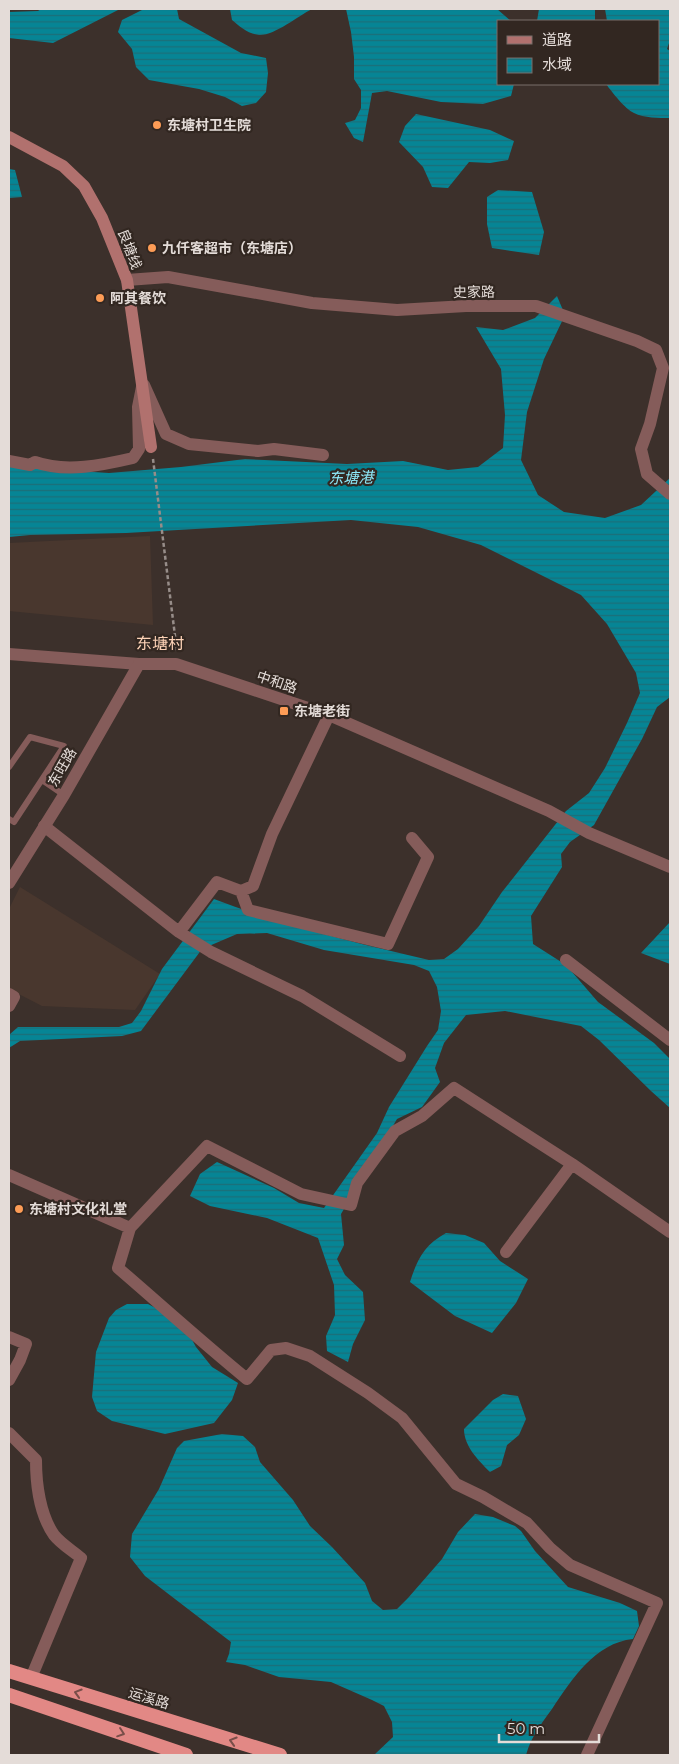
<svg xmlns="http://www.w3.org/2000/svg" width="679" height="1764" font-family="Montserrat,'Noto Sans SC',sans-serif">
  <defs>
    <pattern id="water-rules" width="6" height="5" patternUnits="userSpaceOnUse" patternTransform="scale(1.25)"><rect width="6" height="5" fill="#068595"/><path d="M0 2.5h6" fill="none" stroke="#1c6e78"/></pattern>
  </defs>
  <rect width="100%" height="100%" fill="#3c302b"/>
  <path fill="#49372e" d="M150 536 153 625 9 611V543Z
    M20 887 160 974 135 1010 42 1006 9 989V909Z"/>
  <path fill="url(#water-rules)" d="M41 9H120L53 43 9 38V12L38 11Z
    M144 9H177L179 19 241 53 266 58 268 73 266 92 256 103 242 106 225 97 199 89 149 80 136 67 132 49 118 32 122 20Z
    M230 9H312C298 16 274 36 259 35 248 34 239 26 232 20Z
    M346 9H497L511 21H498V84H514L511 96 483 104 441 102 387 91 372 93 363 142 354 138 345 123 355 120 361 108V90L354 79V57L351 32Z
    M539 9H595V21H537Z
    M605 9H670V40L667 49 670 51V118C659 118 644 118 634 113 625 109 612 92 606 84H658V21H607Z
    M416 114 490 130 514 141 508 160 490 163 469 162 448 188 432 187 423 167 399 142 405 126Z
    M9 169 15 170 22 197 9 198Z
    M498 190 532 192 544 232 539 255 492 248 487 224V197Z
    M557 296 565 315 544 359 527 412 521 460 538 495 564 512 605 518 641 505 670 478V697L657 707 642 739 594 825 570 842 561 854 562 867 531 916 533 944 566 965 598 1002 654 1043 670 1059V1108L651 1091 599 1040 581 1026 505 1011 466 1015 444 1043 435 1068 440 1082 422 1107 397 1119 341 1214 344 1245 337 1259 345 1275 363 1292 365 1320 353 1344 348 1362 327 1351 326 1336 335 1315 334 1285 318 1238 267 1218 210 1206 190 1196 200 1174 217 1162 274 1188 299 1203 324 1208 377 1133 389 1107 427 1046 438 1030 441 1011 437 987 429 971 414 965 324 950 267 933 237 934 202 949 141 1031 122 1036 20 1041 9 1048V1035L18 1027H119L132 1023 141 1011 162 969 214 899C284 926 356 943 429 960L444 959 458 949 479 926 502 892 566 811 589 793 605 768 627 723 640 693 636 673 607 624 581 595 481 545 418 527 351 520 126 533 30 535 9 537V459L36 468 109 473 181 467 245 459 347 464 403 461 448 470 478 467 503 448 505 415 501 369 476 327 503 330 535 318Z
    M670 922V964L641 953Z
    M446 1233 465 1235 484 1243 500 1261 528 1279 516 1303 492 1333 455 1316 410 1282C417 1260 424 1245 446 1233Z
    M127 1304H148L169 1315 186 1329 196 1347 212 1367 238 1383 232 1400 214 1423 165 1434 112 1421 97 1411 92 1397 96 1352 109 1318 116 1310Z
    M503 1394 518 1396 526 1419 519 1435 507 1445 501 1466 490 1472C478 1460 464 1446 464 1429L493 1400Z
    M222 1434 243 1436 255 1447 260 1462 293 1500 310 1526 332 1547 365 1583 372 1601 383 1610 397 1609 408 1598 442 1559 458 1532 475 1514 493 1517 515 1526 521 1531 535 1551 568 1587 620 1603 637 1611 639 1626 633 1639C595 1643 572 1679 552 1709 541 1724 531 1737 526 1755H374L393 1737 392 1722 384 1706 372 1700 331 1682 279 1677 245 1665 226 1662 229 1654 231 1642 145 1576 130 1557 132 1534 159 1489 177 1448 184 1441Z"/>
  <g fill="none" stroke-linecap="round" stroke-linejoin="round">
    <path stroke="#978d89" stroke-width="2.5" stroke-dasharray="4 2.5" stroke-linecap="butt" d="M153 459 177 652"/>
    <path stroke="#855c5a" stroke-width="6" d="M9 767 30 737 64 746 14 822 9 819
      M42 780 64 795"/>
    <path stroke="#855c5a" stroke-width="12" d="M127 280 168 277 312 303 397 310 466 306H536L637 341 656 350 663 368 650 424 641 449 647 474 670 494
      M144 385 166 434 189 444 258 451 274 449 323 455
      M9 461 30 465 35 462C66 473 103 465 133 458L139 449 138 407 142 387
      M9 654 139 664
      M44 826 179 932 211 952 302 996 400 1056
      M241 891 253 886 272 834 329 715
      M179 932 217 882 241 891 248 910 388 944 428 857 412 838
      M566 960 670 1040
      M9 994 14 997 9 1006
      M9 1175 130 1228 207 1146 301 1194 351 1205 357 1183 395 1131 422 1116 454 1088 572 1164 670 1232
      M130 1228 118 1268C161 1305 203 1343 247 1379L271 1350 286 1348 310 1356 368 1393 402 1418 456 1484 483 1497 527 1523 550 1548 570 1565 657 1603 587 1755
      M506 1252 572 1164
      M9 1337 26 1344 20 1360 9 1380
      M9 1433 36 1460C36 1484 40 1515 54 1535 61 1544 73 1551 81 1558L31 1678"/>
    <path stroke="#855c5a" stroke-width="12" d="M9 883 64 795 139 664H176L329 715 549 811 589 833 670 867"/>
    <path stroke="#b1716e" stroke-width="12" d="M9 137 63 166 84 186 102 218 127 280 151 447"/>
    <path stroke="#e28885" stroke-width="14" d="M9 1671 280 1755
      M9 1695 186 1755"/>
  </g>
  <defs><path id="oneway-chevron" d="M-2-3.5L2.5 0L-2 3.5" fill="none" stroke-width="1.6" stroke-linecap="round" stroke-linejoin="round" transform="scale(1.25)"/></defs>
  <g stroke="#784e49">
    <use href="#oneway-chevron" transform="translate(78 1693) rotate(-163)"/>
    <use href="#oneway-chevron" transform="translate(121 1733) rotate(19)"/>
    <use href="#oneway-chevron" transform="translate(233 1741) rotate(-163)"/>
  </g>
  <g fill="#fd9c56" stroke="#322721" stroke-width="2">
    <circle cx="157" cy="125" r="5"/>
    <circle cx="152" cy="248" r="5"/>
    <circle cx="100" cy="298" r="5"/>
    <rect x="279" y="706" width="10" height="10" rx="2.5"/>
    <circle cx="19" cy="1209" r="5"/>
  </g>
  <g text-anchor="middle" stroke-width="4.5" stroke-linejoin="round" paint-order="stroke">
    <g font-size="14" font-weight="bold" fill="#e4dcd8" stroke="#322721" text-anchor="start">
      <text x="167" y="130">东塘村卫生院</text>
      <text x="162" y="253">九仟客超市（东塘店）</text>
      <text x="110" y="303">阿其餐饮</text>
      <text x="294" y="716">东塘老街</text>
      <text x="29" y="1214">东塘村文化礼堂</text>
    </g>
    <g font-size="14" fill="#e4dcd8" stroke="#322721">
      <text transform="translate(130 249) rotate(69)" y="5">良塘线</text>
      <text transform="translate(474 292) rotate(-1)" y="5">史家路</text>
      <text transform="translate(277 682) rotate(19)" y="5">中和路</text>
      <text transform="translate(62 767) rotate(-60)" y="5">东旺路</text>
      <text transform="translate(149 1698) rotate(17)" y="5">运溪路</text>
    </g>
    <g font-size="15" font-style="italic" fill="#8eeafa" stroke="#322721">
      <text transform="translate(351 478) rotate(-1)" y="5">东塘港</text>
    </g>
    <g font-size="16" fill="#fdd3b7" stroke="#322721">
      <text x="160" y="649">东塘村</text>
    </g>
  </g>
  <rect width="679" height="1764" fill="none" stroke="#e4dcd8" stroke-width="20"/>
  <rect x="497" y="20" width="162" height="65" fill="#322721" stroke="#796f6a"/>
  <rect x="507" y="36" width="25" height="8" fill="#b1716e" stroke="#796f6a"/>
  <text x="542" y="45" font-size="15" fill="#e4dcd8">道路</text>
  <rect x="507" y="58" width="25" height="15" fill="url(#water-rules)" stroke="#796f6a"/>
  <text x="542" y="70" font-size="15" fill="#e4dcd8">水域</text>
  <path d="M499 1734v8h100v-8" fill="none" stroke="#e4dcd8" stroke-width="2.5"/>
  <text x="507" y="1734" font-size="15" fill="#e4dcd8" stroke="#322721" stroke-width="4" paint-order="stroke">50 m</text>
</svg>
